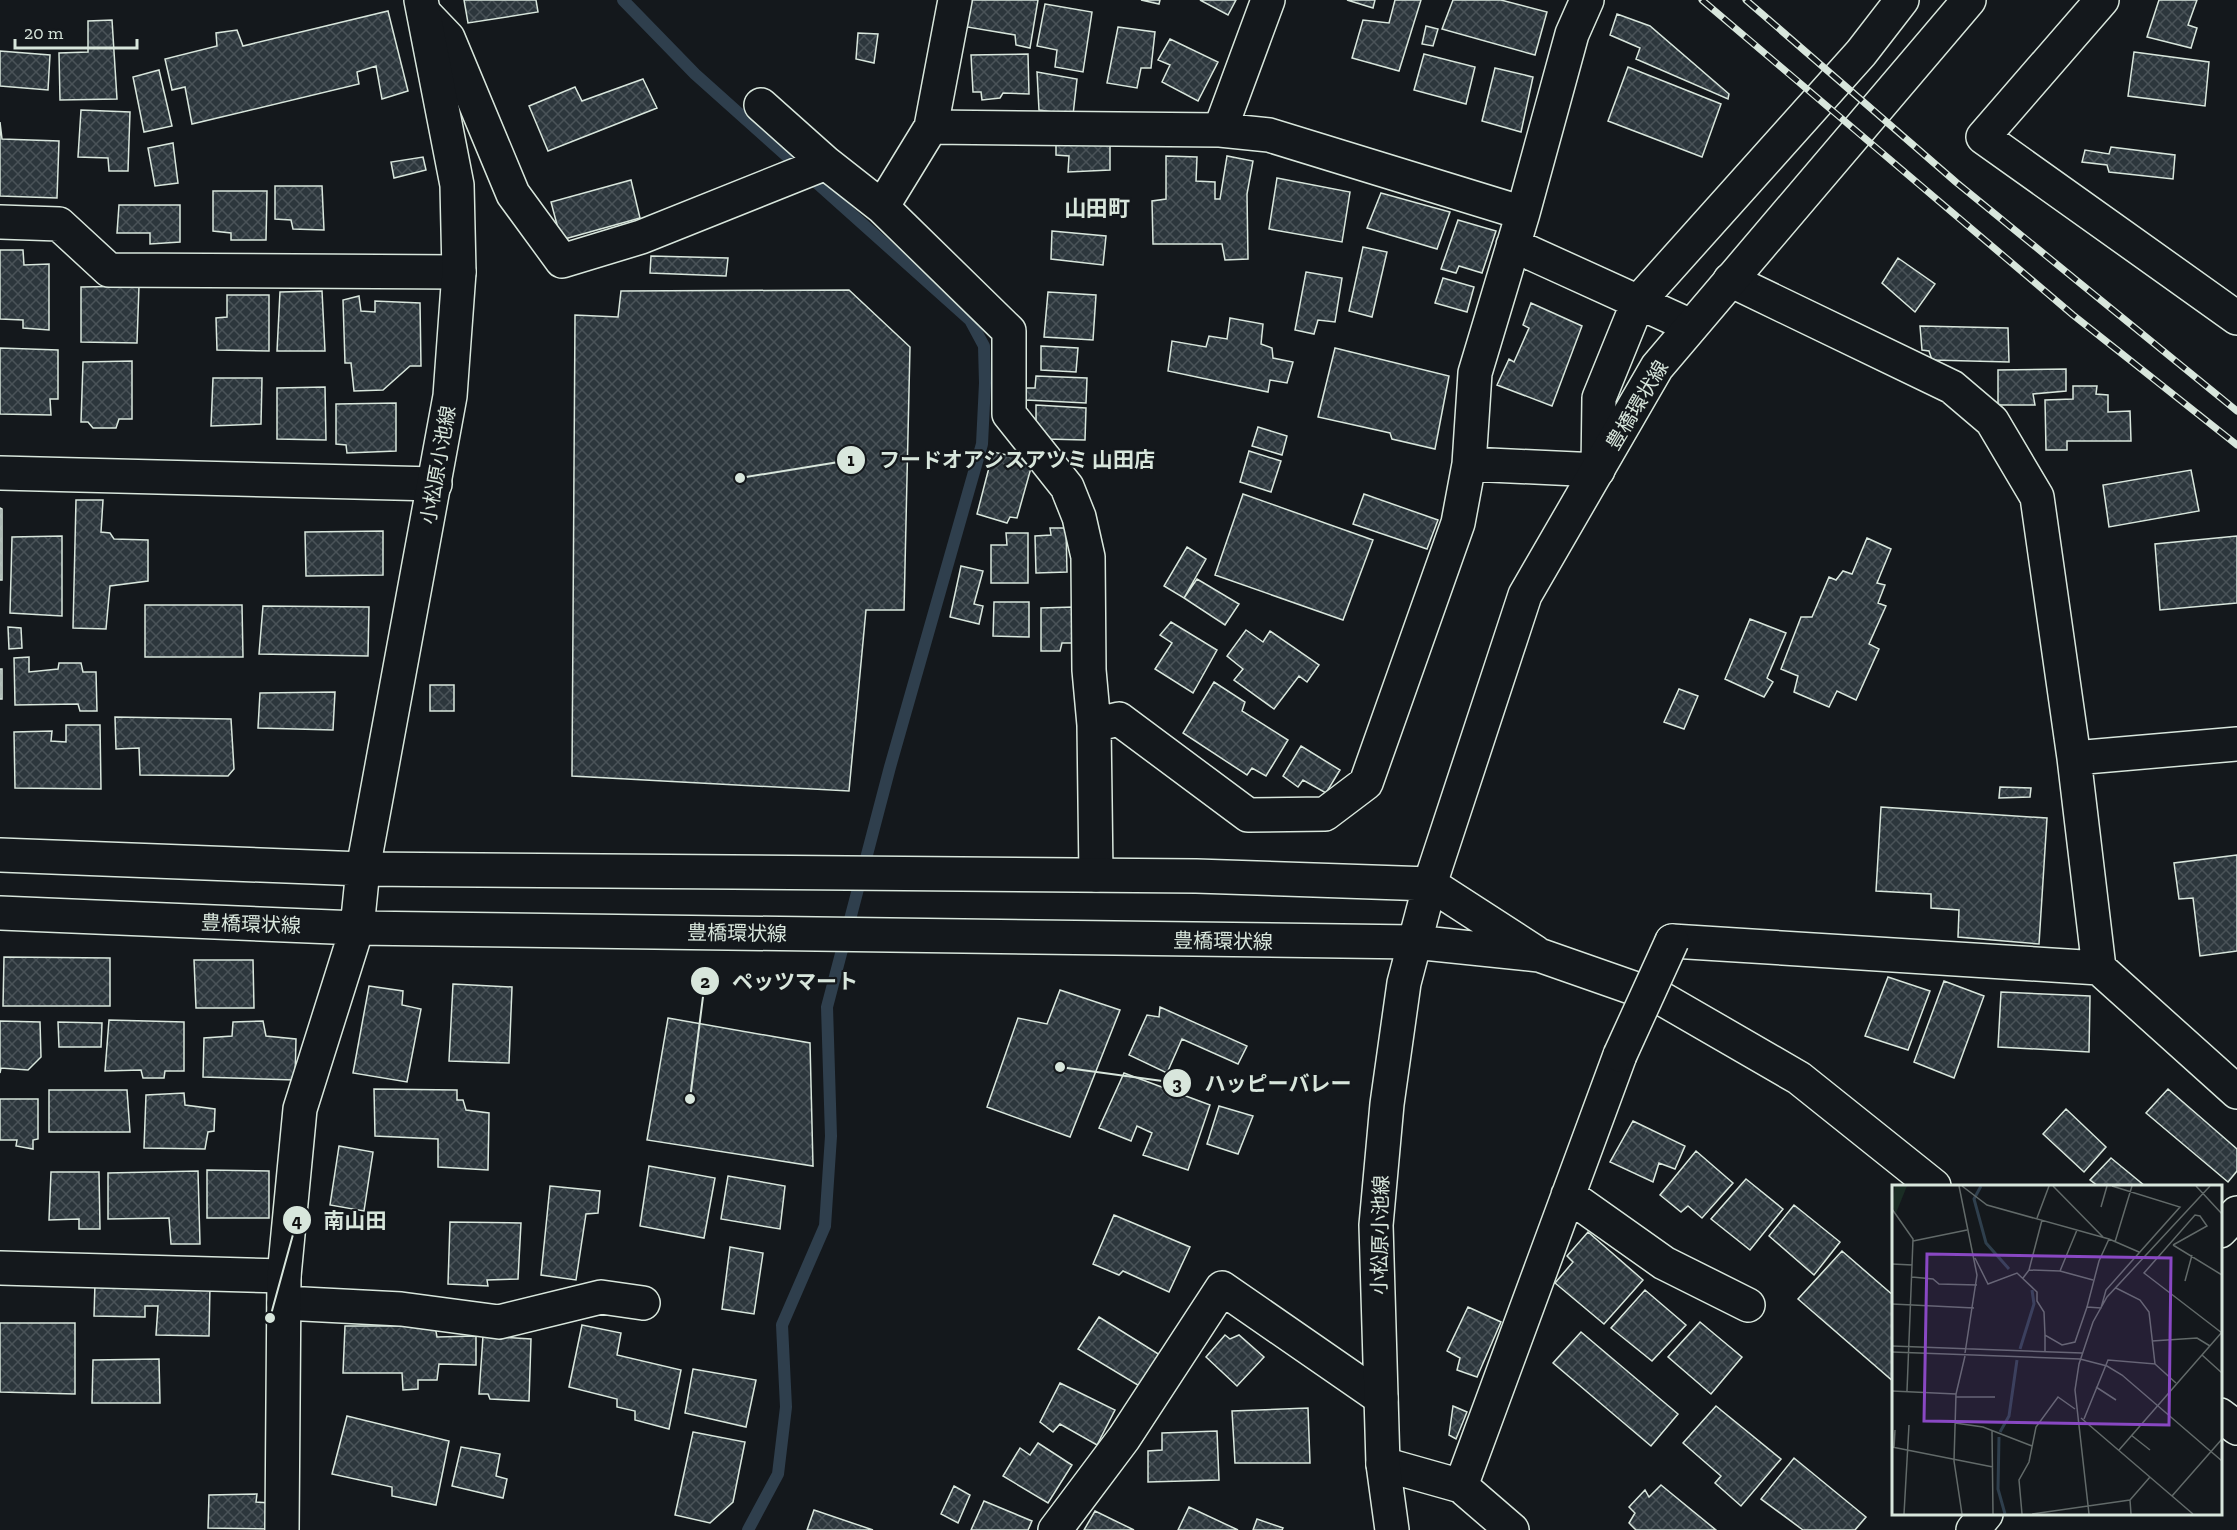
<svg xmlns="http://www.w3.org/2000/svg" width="2237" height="1530" font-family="'Zilla Slab','Noto Sans JP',serif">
  <defs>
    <pattern id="building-cross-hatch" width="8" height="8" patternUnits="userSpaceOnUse" patternTransform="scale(1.5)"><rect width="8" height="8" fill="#2c363c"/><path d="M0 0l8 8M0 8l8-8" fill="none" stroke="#4a5358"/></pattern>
  </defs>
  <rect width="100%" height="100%" fill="#14181c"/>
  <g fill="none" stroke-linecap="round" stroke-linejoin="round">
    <path stroke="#2f3f4d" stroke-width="12" d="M623 0 695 74 970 320 984 346 985 383 982 444 890 767 827 1007 831 1136 825 1226 782 1325 786 1407 778 1474 748 1530"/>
  </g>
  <path fill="url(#building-cross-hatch)" stroke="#d8e6dc" stroke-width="1.5" d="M464 0H536L538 12 468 23Z
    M972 0H1038L1030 48 1016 45 1015 35 967 27Z
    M1141 0H1160L1159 4Z
    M1200 0H1236L1228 15Z
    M1347 0H1375L1373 8Z
    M1395 0H1421L1399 71 1352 58 1363 20 1389 23Z
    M1453 0H1501L1547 12 1535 55 1442 29Z
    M2159 0H2197L2188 25 2197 28 2191 48 2147 37Z
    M1045 4 1092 12 1083 72 1055 67 1057 50 1037 46Z
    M388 11 408 91 382 99 376 66 357 72 359 84 192 124 185 87 172 90 165 59 217 46 216 33 237 30 243 46Z
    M1617 14 1650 26 1729 94 1728 99 1636 59 1640 48 1610 35Z
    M112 20 117 99 60 100 59 53 88 52V21Z
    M1426 26 1438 29 1433 46 1422 44Z
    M1118 27 1155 32 1151 68H1141L1137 88 1107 83Z
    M858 33 878 34 874 63 856 59Z
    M1170 39 1218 62 1198 101 1162 82 1170 65 1158 60Z
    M0 51 50 55 48 90 0 86Z
    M2134 52 2209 62 2205 106 2128 96Z
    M1028 54 1029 94 1003 93 1000 98 982 100 981 92H973L971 55Z
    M1424 54 1475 67 1466 104 1414 90Z
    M1628 67 1721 104 1702 157 1608 121Z
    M1495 68 1533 77 1521 132 1482 121Z
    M159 70 172 126 144 132 133 77Z
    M1037 72 1077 79 1073 115 1039 110Z
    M643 79 657 108 548 151 529 106 575 87 582 101Z
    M81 110 130 112 128 171H109L108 158 78 157Z
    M0 122 2 139 59 141 57 198 0 196Z
    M173 143 178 183 155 186 148 148Z
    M1110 143V170L1068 172 1069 156 1056 155V144Z
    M2111 147 2175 155 2173 179 2109 172 2107 165 2082 162 2085 150 2109 154Z
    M1166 156 1197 157 1196 181 1215 182V199H1220L1227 156 1253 161 1247 194 1248 259 1225 260 1222 244H1153L1152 201 1166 199Z
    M423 157 426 170 394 178 391 162Z
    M1277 178 1350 192 1342 242 1269 229Z
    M631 180 640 218 561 240 551 202Z
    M275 186H322L324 230 293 229 291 220 275 219Z
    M213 191H267L266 240H231V233L213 231Z
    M1381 193 1450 212 1437 249 1367 228Z
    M119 205H180V242L150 244V233H117Z
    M1458 220 1496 231 1482 273 1459 266 1456 273 1441 269Z
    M1052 231 1106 236 1103 265 1051 259Z
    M1363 247 1387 252 1372 317 1349 311Z
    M0 250H23L24 265 49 264V330L23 328V320L0 319Z
    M651 256 728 258 726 276 650 273Z
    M1898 258 1935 284 1915 312 1882 283Z
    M1306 272 1342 278 1335 322 1318 320 1314 334 1295 330Z
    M1443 278 1474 287 1467 312 1435 303Z
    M139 286 137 343 81 342V287Z
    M849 290 910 347 904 610H866L849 791 572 776 575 315 618 317 621 291Z
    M322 291 325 351H277L280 292Z
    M1048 292 1096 295 1093 340 1044 337Z
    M227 295H269V351L217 350 216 318 227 317Z
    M359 296 361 311 375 312V301L420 303 421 366H410L383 390 354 391 351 363H345L343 300Z
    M1531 303 1582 326 1552 406 1497 385 1509 359 1514 362 1529 328 1523 325Z
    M1230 318 1263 324 1261 344 1272 348 1273 358 1293 362 1287 383 1270 380 1268 392 1168 371 1172 341 1206 347 1209 336 1227 339Z
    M1920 326 2008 328 2009 362 1932 360 1929 351 1922 350Z
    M1041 346 1078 348 1076 372 1041 370Z
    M0 348 58 350V399H50L51 415 0 414Z
    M1335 348 1449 376 1435 449 1392 439 1390 433 1318 417Z
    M132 361V419H119L116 428H93L88 422H81L83 362Z
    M2066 369V391L2033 394 2035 405H1998V370Z
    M1036 376 1087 378 1086 403 1026 400V388H1035Z
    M213 378H262L261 424 211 426Z
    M2073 386H2097L2096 394 2108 395V412L2130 411 2131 441H2067V450H2046L2045 400 2073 399Z
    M325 387 326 440 277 439V388Z
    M396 403V451L347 453 346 445 336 444V404Z
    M1036 405 1086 408 1085 440 1046 439 1036 423Z
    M1258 427 1287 436 1282 455 1252 446Z
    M1249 451 1281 461 1271 492 1240 482Z
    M993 452 1021 458 1031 468 1017 518 1010 517 1007 523 977 514Z
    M2191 470 2199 511 2109 527 2103 485Z
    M1243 494 1373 540 1343 620 1215 575Z
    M1364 494 1438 520 1427 549 1353 524Z
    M76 500H103L101 532 110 533 114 539 148 540V581L110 586 106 629 73 628Z
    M0 508 2 509V580H0Z
    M1050 528H1066L1067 572 1036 573 1035 536 1051 535Z
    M383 531V575L306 576 305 532Z
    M1006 533H1028V583H991V545H1007Z
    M62 536V616L10 613 12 537Z
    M2237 536V603L2160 610 2155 544Z
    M1867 538 1891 549 1877 583 1885 585 1878 603 1886 606 1869 644 1879 649 1856 700 1837 691 1829 707 1794 692 1798 676 1781 669 1801 617H1812L1829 577 1836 580 1843 571 1852 574Z
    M1187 547 1206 559 1184 598 1164 586Z
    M961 566 983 571 974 604 983 606 979 624 950 617Z
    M1197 579 1239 604 1225 625 1184 598Z
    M994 602H1029V637L993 636Z
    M145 605H242L243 657H145Z
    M263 606 369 607 368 656 259 654Z
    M1073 607 1074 643H1062L1060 651H1041V608Z
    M1750 619 1786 633 1767 678 1773 682 1764 697 1725 679Z
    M1171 622 1217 650 1193 693 1155 669 1172 643 1160 635Z
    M8 627 21 628 22 648 9 649Z
    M1246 630 1263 642 1270 631 1319 665 1307 682 1299 676 1274 709 1234 680 1243 669 1227 656Z
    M29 657V672L58 669 59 663H81L83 672H96L97 711H80L78 704 15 705 14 658Z
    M0 669H2V699H0Z
    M1214 682 1245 702 1242 711 1288 740 1266 776 1252 768 1247 775 1183 733Z
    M430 685H454V711H430Z
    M1679 689 1698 696 1684 729 1664 722Z
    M335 692 333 730 258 728 260 693Z
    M115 717 231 719 234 769 228 776 140 775 139 748 116 749Z
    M66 725H100L101 789 15 788 14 732 52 731 51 741 66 742Z
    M1301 746 1340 770 1326 793 1303 780 1298 787 1283 776Z
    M2000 787 2031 788 2030 797 1999 798Z
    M1881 807 2047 818 2039 944 1958 937 1959 910 1931 908V894L1876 891Z
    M2237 855V951L2200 956 2193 898 2179 899 2174 863Z
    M4 957 110 958V1006H3Z
    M194 960H253L254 1008H196Z
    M1888 977 1930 991 1908 1050 1865 1036Z
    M1944 981 1984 996 1954 1078 1914 1062Z
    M453 984 512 987 509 1063 449 1061Z
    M369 986 403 991 402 1005 421 1009 407 1082 353 1073Z
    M1060 990 1120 1010 1070 1137 987 1107 1018 1018 1047 1024Z
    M2001 992 2090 996 2089 1052 1998 1047Z
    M1160 1007 1247 1046 1238 1064 1182 1039 1167 1073 1129 1055 1147 1015 1159 1017Z
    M668 1018 810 1043 813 1166 647 1140Z
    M109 1020 184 1022V1071H165L164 1078H143L141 1070 105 1071Z
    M0 1021 40 1022 41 1057 28 1070 1 1068 0 1073Z
    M263 1021 266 1036 296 1039 295 1080 203 1077 204 1038 232 1036 233 1022Z
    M58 1022 102 1023 101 1047H59Z
    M1124 1073 1210 1105 1188 1170 1143 1155 1152 1133 1137 1126 1131 1141 1099 1128Z
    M374 1089 457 1090V1100H463L466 1110 489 1113 488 1170 438 1167V1139L375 1136Z
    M2168 1089 2237 1149V1171L2228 1182 2146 1113Z
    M49 1090H127L130 1132H49Z
    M184 1093 185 1105 215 1109 214 1131 208 1132 205 1149 144 1148 146 1095Z
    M0 1099H38V1139L33 1140V1149L16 1146 17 1140H0Z
    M1219 1106 1253 1116 1238 1154 1207 1144Z
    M2066 1109 2106 1147 2084 1172 2043 1134Z
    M1633 1121 1685 1146 1675 1169 1659 1163 1653 1182 1610 1162Z
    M339 1146 373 1152 364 1211 330 1205Z
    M1696 1151 1733 1183 1702 1218 1688 1206 1681 1212 1660 1195Z
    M2111 1158 2145 1186H2098L2090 1180Z
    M649 1166 715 1178 704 1238 640 1226Z
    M207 1170 269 1171V1218H207Z
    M198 1171 200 1244H171L169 1218 108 1219V1173Z
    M51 1172H99L100 1229H79V1219L49 1220Z
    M728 1176 785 1186 780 1229 721 1219Z
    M1746 1179 1783 1209 1750 1250 1711 1219Z
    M550 1186 600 1191 598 1213 586 1214 576 1280 541 1275Z
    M1794 1205 1840 1242 1814 1275 1769 1236Z
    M1114 1215 1190 1247 1169 1292 1123 1271 1119 1275 1093 1264Z
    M450 1222 521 1223 518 1279 487 1280 488 1286 448 1284Z
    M1588 1232 1643 1280 1604 1324 1555 1283 1573 1262 1567 1256Z
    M730 1247 763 1253 754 1314 722 1309Z
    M1842 1251 1894 1296V1382L1798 1299Z
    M95 1283 210 1285 209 1336 156 1335 158 1306H145V1317L94 1316Z
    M1645 1290 1686 1325 1652 1361 1611 1328Z
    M1468 1307 1501 1322 1477 1377 1457 1370 1460 1358 1447 1351Z
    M1099 1317 1160 1355 1141 1387 1078 1349Z
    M1700 1322 1742 1357 1711 1394 1668 1357Z
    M0 1323H75V1394L0 1392Z
    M582 1325 621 1333 617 1355 681 1370 669 1429 635 1420V1411L617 1407V1399L569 1387Z
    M345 1326H435L437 1337 476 1336V1365L439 1364 437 1380H418V1389L403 1390 402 1373H343Z
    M1581 1332 1678 1414 1651 1446 1553 1363Z
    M1225 1335 1230 1339 1239 1335 1264 1357 1237 1386 1206 1357Z
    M483 1336 531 1339 529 1401 490 1399 488 1394H479Z
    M159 1359 160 1403H92L93 1360Z
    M693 1369 756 1380 746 1427 685 1413Z
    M1060 1383 1115 1410 1097 1445 1060 1424 1053 1432 1040 1422Z
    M1453 1406 1467 1412 1456 1439 1449 1435Z
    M1716 1406 1781 1459 1741 1506 1715 1483 1721 1476 1683 1443Z
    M1308 1408 1310 1463H1235L1232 1411Z
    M347 1416 449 1441 436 1505 392 1496V1487L332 1474Z
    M1217 1431 1219 1480 1148 1482V1451L1162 1450V1433Z
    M693 1432 745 1442 733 1502 710 1523 675 1515Z
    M1038 1443 1072 1465 1048 1503 1003 1476 1020 1448 1030 1455Z
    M461 1447 500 1454 496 1476 507 1479 503 1498 452 1486Z
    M1794 1458 1866 1517 1855 1530H1803L1761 1499Z
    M1661 1485 1716 1530H1636L1629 1523 1635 1513 1629 1507 1645 1490 1649 1497Z
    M954 1486 970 1495 958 1523 941 1514Z
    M257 1494 256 1502 270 1503 269 1529 208 1528 209 1495Z
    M984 1501 1032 1521 1028 1530H971Z
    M1189 1507 1238 1530H1178Z
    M814 1510 873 1530H807Z
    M1095 1511 1134 1530H1084Z
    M1257 1519 1283 1528 1282 1530H1253Z"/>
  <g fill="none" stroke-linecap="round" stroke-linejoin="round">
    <g stroke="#d8e6dc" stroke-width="36">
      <path id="street" d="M1587 0 1572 34 1523 213 1475 373 1469 464 1598 470 1599 398 1638 302 1861 53 1902 0
        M2102 0 1983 137 2237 318
        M425 14 448 38 513 194 562 261 641 237 826 163 882 207 1009 331V414L1067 487 1079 517 1088 557 1089 670 1094 725
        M761 105 826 163
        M931 127 955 0
        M1220 130 1269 135 1523 213
        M882 207 931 127 1220 130 1268 0
        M0 222 59 224 109 270 459 272
        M1513 245 1691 326
        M0 473 435 484
        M2074 758 2237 744
        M1096 875 1094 725 1119 719 1248 815 1325 814 1366 783 1458 523 1469 464
        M1672 941 2099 968 2074 758 2037 497 1992 421 1952 387 1730 280
        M2099 968 2237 1092
        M1568 1195 1664 1263 1748 1305
        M2220 1231 2237 1213
        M0 1268 284 1276
        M284 1303 401 1309 499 1322 601 1297 643 1303
        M1383 1464 1461 1486 1512 1530
        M1461 1486 1620 1055
        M1055 1530 1124 1438 1222 1288 1381 1398
        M1973 1530 1986 1514"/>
    </g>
    <g stroke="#d8e6dc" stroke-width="36">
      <path id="secondary" d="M0 855 363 869 1196 876 1430 884
        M1430 884 1535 952
        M0 913 357 928 1414 942 1539 955 1659 997 1799 1078 1934 1186
        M2220 1415 2237 1428
        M282 1530 284 1276 300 1109 357 928 363 869 450 396 459 272 457 185 421 0
        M1392 1530 1383 1464 1376 1225 1387 1104 1404 983 1430 884 1525 595 1657 367 1969 0"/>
    </g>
    <use href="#street" stroke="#14181c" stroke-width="33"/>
    <use href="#secondary" stroke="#14181c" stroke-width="33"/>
    <g stroke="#d8e6dc" stroke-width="7">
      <path id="rail" d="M1702 0 2073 315 2237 445
        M1746 0 1957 183 2237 411"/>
    </g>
    <use href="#rail" stroke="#14181c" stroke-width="4.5" stroke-dasharray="14" stroke-linecap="butt"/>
    <g stroke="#d8e6dc" stroke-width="36" stroke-linecap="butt">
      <path id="street-bridge" d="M1620 1055 1672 941"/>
    </g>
    <use href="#street-bridge" stroke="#14181c" stroke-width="33"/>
  </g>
  <g text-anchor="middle" stroke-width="4.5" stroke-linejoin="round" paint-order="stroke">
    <g font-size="20" fill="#d8e6dc" stroke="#14181c">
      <text transform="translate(1637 405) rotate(-59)" y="7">豊橋環状線</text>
      <text transform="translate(438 465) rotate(-80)" y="7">小松原小池線</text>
      <text transform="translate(251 924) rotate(2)" y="7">豊橋環状線</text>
      <text transform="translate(737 933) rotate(1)" y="7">豊橋環状線</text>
      <text transform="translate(1223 941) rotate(1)" y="7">豊橋環状線</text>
      <text transform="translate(1380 1235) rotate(-89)" y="7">小松原小池線</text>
    </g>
    <g font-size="22" font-weight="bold" fill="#d8e6dc" stroke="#14181c">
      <text x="1097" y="216">山田町</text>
    </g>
  </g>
  <g transform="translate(1892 1185)">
    <rect width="330" height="330" fill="#14181c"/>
    <path d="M3 1H15L4 28 0 21Z" fill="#1a2d24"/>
    <path fill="none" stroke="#2f3f4d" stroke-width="3" d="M89 1 82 14 94 58 117 84M128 164 142 119 140 105M108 247 117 231 125 175M107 252 106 304 113 329"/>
    <path fill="none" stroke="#626a69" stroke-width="1.5" d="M67 1 85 90 73 168M70 1 95 20 217 54 247 67M161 1 211 52M304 1 330 29M209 22 215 1M0 24 21 54 20 80M145 33 157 1M217 54 207 76 195 122 209 123 214 105 288 22 220 1M21 56 75 45M223 57 240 1M281 60 315 41 308 31 303 30 252 88 330 148M281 60 330 90M83 73 96 99 125 88 145 107V116L152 127 153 150M0 79 20 80 15 206M137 85 150 35M168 86 201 95M20 92 41 94 47 99 85 100M131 93 137 85 168 86 185 45M293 96 300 70M0 119 82 123M260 156 305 153 318 161M0 161 190 168M0 167 188 174M153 167V150L170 160 183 157 195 122M310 170 330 188M188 174 215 181 230 190 330 276M263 179 284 198M204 202 224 215M0 206 64 209M64 212H103M189 233 301 329M192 234 216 175 263 179 257 127 248 115 224 103M63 238 91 242 140 261M100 246 101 329M239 250 258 265M0 262 101 282M2 263 3 245M227 265 330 147M280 311 330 254M12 329 17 240M70 329 62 276 64 209 73 171M130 329 127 295 137 277 144 242 166 212 183 224M140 329 238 315M197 329 183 205 187 179 201 137 215 112 318 1M239 329 238 315 258 292"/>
    <path fill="#8948c3" fill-opacity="0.15" stroke="#8948c3" stroke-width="3" d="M35 69 279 73 277 240 32 236Z"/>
    <rect width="330" height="330" fill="none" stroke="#d8e6dc" stroke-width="3"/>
  </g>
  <path fill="none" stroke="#d8e6dc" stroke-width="2" d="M740 478L851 460M690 1099L705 981M1060 1067L1177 1083M270 1318L297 1220"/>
  <g fill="#d8e6dc" stroke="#14181c" stroke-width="2">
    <circle cx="740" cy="478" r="6"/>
    <circle cx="690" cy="1099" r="6"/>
    <circle cx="1060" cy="1067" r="6"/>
    <circle cx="270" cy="1318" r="6"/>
    <circle cx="851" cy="460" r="15"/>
    <circle cx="705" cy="981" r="15"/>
    <circle cx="1177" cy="1083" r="15"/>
    <circle cx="297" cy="1220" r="15"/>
  </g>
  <g font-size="18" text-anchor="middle" font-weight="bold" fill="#111">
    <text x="851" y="466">1</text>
    <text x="705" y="988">2</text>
    <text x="1177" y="1090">3</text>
    <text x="297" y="1227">4</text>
  </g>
  <g font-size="21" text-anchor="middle" font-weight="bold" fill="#d8e6dc" stroke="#14181c" stroke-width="4.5" stroke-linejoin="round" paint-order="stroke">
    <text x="1017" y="467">フードオアシスアツミ 山田店</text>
    <text x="795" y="989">ペッツマート</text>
    <text x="1278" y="1091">ハッピーバレー</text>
    <text x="355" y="1228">南山田</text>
  </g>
  <path d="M15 39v9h122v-9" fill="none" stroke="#d8e6dc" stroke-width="3"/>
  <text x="24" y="39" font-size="18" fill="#d8e6dc" stroke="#14181c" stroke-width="4.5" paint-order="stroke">20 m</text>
</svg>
